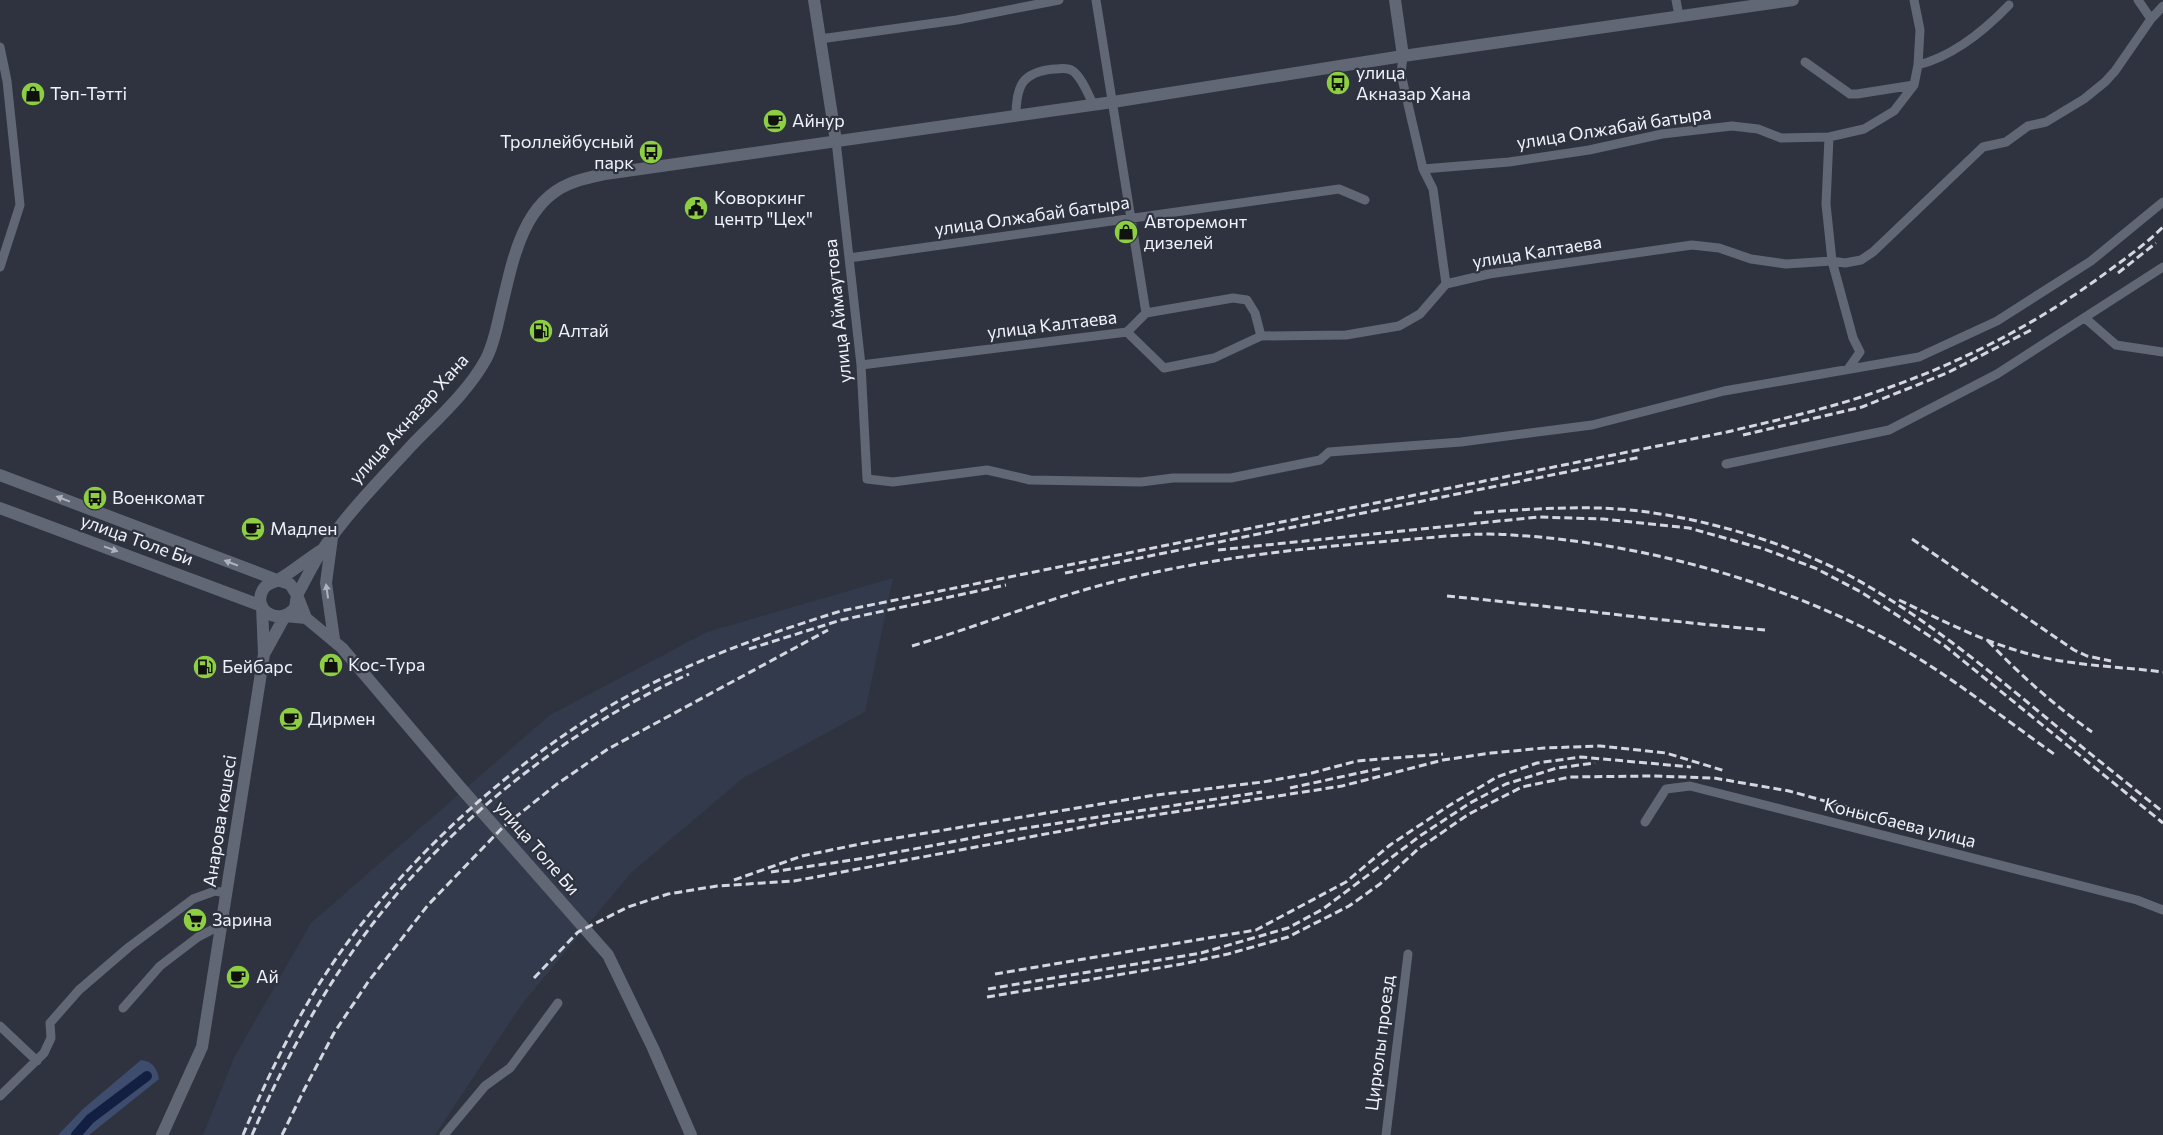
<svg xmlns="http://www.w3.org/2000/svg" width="2163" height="1135" font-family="Commissioner,sans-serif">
  <rect width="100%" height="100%" fill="#2e333f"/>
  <path fill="#323a4c" d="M893 578 865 712 743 778 631 873 522 1004 435 1135H203L235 1056 311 923 550 715 707 632Z"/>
  <path fill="#3e4c6e" d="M141 1060C152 1061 157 1068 159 1079L89 1135H58L83 1109Z"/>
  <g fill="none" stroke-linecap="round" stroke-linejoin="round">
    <path stroke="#131f42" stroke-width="10" d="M76 1135 90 1119 147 1076"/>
    <path stroke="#616774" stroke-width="9" d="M1096 0 1146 313
      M1676 0 1679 16
      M2151 19 2163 6
      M820 39 957 20 1059 0
      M0 47 7 81 20 205 0 267
      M1403 56 1401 74 1423 169 1433 189 1446 284
      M1805 62 1850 94H1857L1914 85
      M1918 65C1954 56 1984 31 2009 5
      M1016 116C1016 86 1022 72 1054 69 1061 69 1067 67 1073 71 1082 78 1088 94 1093 104
      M1829 137 1826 204 1832 261 1853 338 1860 352 1848 369
      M836 141 861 365 867 479 893 482 987 470 1030 480 1141 482 1173 478H1231L1320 460 1329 452 1461 442 1592 425 1724 391 1919 357 1997 321 2091 261 2163 202
      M1423 169 1509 162 1589 150 1662 134 1732 126 1758 129 1781 138 1829 137 1864 129 1894 111 1914 85 1918 65 1920 30 1914 0
      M849 258 1339 189 1365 200
      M2085 318 2116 345 2163 352
      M1127 332 1164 368 1214 358 1261 336
      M861 365 1127 332 1146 313 1233 298 1247 300 1255 313 1261 336 1346 335 1399 326 1420 314 1446 284 1489 274 1692 245 1719 248 1751 259 1786 264 1832 261 1845 263 1861 260 1873 252 1983 147 2006 142 2028 126 2046 122 2084 99 2105 82 2115 71 2151 19 2138 0
      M1726 464 1889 430 1997 374 2163 267
      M1645 822 1666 789 1690 786 2137 900 2163 910
      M123 1008 160 966 198 937 221 925
      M0 1026 37 1061
      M0 1096 44 1053 51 1038 50 1023 79 990 129 947 193 899 215 891 226 893
      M444 1135 485 1086 510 1068 558 1003
      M1386 1135 1408 954"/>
    <path stroke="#616774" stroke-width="12" d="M814 0 836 141
      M1395 0 1403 56
      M0 475 277 580 290 584 297 595 295 608C278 628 250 608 264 588 268 583 273 583 278 580 292 572 306 560 320 551
      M0 508 262 606 264 654 202 1047 162 1135
      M332 538 326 583 334 639
      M306 618 297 595C306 580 313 563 323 549 349 511 381 479 412 445 437 419 468 392 486 359 494 344 497 326 501 309 512 265 521 204 569 184 580 179 593 177 605 174L1113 102 1403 56 1793 0
      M264 654 285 616 306 618 342 648 460 787 608 955 653 1048 691 1135"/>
    <path stroke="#d4d7df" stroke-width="3" stroke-dasharray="8 4" stroke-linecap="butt" d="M2118 273 2156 243
      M1743 435 1862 407 1947 373 2031 330
      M1474 513C1516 510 1557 507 1599 508 1680 510 1784 540 1854 578 1920 615 1980 663 2038 711 2079 745 2121 778 2163 812
      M1912 539 2074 650 2087 656 2111 661
      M1218 550 1538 517 1603 519 1689 528 1764 549 1815 568 1861 592 1945 646 2163 823
      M1065 573 1641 457
      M1447 596C1553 606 1659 621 1765 630
      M1899 600C1939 619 1980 640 2022 652 2068 666 2116 666 2163 672
      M1988 641C2020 675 2054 705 2092 732
      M912 646C988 623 1061 593 1138 576 1225 556 1315 547 1403 540 1439 537 1476 532 1512 535 1630 542 1756 575 1862 627 1931 660 1992 710 2054 754
      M749 649 841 620 1006 585
      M1290 788 1382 768
      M771 872 866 858 1020 829 1262 792
      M734 880 802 856 860 844 1149 796 1263 782 1308 774 1357 761 1443 754
      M995 974 1256 930 1346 882 1390 845 1450 805 1497 777 1537 763 1581 757 1691 767
      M534 978 578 932 628 907 668 894 717 886 794 881 1110 822 1342 786 1443 760 1491 753 1544 748 1600 746 1666 753 1725 771
      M988 989 1201 953 1288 928 1323 909 1420 836 1470 803 1506 784 1557 768 1595 763
      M987 997 1182 964 1228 954 1288 937 1349 906 1380 884 1418 849 1469 814 1522 787 1570 777 1651 776 1714 778 1789 791 1883 817
      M243 1135C263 1087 286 1039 313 994 382 880 499 770 615 703 686 663 763 635 841 611L1727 432C1777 420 1827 409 1876 392 1959 364 2037 324 2107 272 2126 258 2146 244 2163 227
      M252 1135C292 1043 343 953 410 879 487 794 585 721 689 674
      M282 1135 304 1090 334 1033 368 982 428 905 503 827 557 784 608 749 828 630"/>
  </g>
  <defs><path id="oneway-solid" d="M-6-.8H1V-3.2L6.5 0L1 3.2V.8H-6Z" transform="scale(1.25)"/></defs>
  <g fill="#afb3be">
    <use href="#oneway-solid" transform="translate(63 499) rotate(-159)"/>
    <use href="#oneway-solid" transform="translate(111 549) rotate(20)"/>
    <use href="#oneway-solid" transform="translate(231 563) rotate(-159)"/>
    <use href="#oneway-solid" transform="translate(327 591) rotate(-98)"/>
  </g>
  <defs>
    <g id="bus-disc" transform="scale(1.25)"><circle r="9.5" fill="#8ece43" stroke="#2e333f"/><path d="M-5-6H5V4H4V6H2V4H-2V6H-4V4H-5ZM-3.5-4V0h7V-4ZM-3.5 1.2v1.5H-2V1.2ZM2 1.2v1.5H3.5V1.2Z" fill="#111"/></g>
    <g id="shop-disc" transform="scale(1.25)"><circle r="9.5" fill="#8ece43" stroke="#2e333f"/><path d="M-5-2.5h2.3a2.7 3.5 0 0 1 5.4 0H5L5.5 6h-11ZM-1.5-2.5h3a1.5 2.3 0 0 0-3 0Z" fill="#111"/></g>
    <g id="cafe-disc" transform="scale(1.25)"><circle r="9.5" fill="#8ece43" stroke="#2e333f"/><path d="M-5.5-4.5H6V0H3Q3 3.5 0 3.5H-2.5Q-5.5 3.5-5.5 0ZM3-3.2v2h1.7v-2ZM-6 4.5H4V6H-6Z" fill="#111"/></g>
    <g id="civic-disc" transform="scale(1.25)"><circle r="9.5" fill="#8ece43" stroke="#2e333f"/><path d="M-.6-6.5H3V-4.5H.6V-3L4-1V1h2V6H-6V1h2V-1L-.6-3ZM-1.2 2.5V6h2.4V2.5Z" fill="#111"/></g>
    <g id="fuel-disc" transform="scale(1.25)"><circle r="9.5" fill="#8ece43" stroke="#2e333f"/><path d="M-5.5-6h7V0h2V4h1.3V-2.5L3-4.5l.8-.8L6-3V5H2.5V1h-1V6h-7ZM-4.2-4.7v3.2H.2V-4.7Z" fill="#111"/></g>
    <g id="supermarket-disc" transform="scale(1.25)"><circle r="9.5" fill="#8ece43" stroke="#2e333f"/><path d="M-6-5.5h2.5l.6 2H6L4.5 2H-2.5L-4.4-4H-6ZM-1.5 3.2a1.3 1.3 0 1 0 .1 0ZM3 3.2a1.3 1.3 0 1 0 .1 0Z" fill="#111"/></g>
  </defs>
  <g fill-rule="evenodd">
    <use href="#bus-disc" x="1338" y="83"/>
    <use href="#shop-disc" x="33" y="94"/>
    <use href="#cafe-disc" x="775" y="121"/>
    <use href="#bus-disc" x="651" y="152"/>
    <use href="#civic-disc" x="696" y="208"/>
    <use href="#shop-disc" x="1126" y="232"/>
    <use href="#fuel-disc" x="541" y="331"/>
    <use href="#bus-disc" x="95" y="498"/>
    <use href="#cafe-disc" x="253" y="529"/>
    <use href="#shop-disc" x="331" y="665"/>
    <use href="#fuel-disc" x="205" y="667"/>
    <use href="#cafe-disc" x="291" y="719"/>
    <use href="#supermarket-disc" x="195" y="920"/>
    <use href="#cafe-disc" x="238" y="977"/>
  </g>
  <g text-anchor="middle" stroke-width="4.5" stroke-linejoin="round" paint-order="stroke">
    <g font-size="18" fill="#eff2fa" stroke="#2e333f" text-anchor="start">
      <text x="1356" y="79">улица<tspan x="1356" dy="21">Акназар Хана</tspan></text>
      <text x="50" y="100">Тәп-Тәтті</text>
      <text x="792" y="127">Айнур</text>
      <text x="634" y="148" text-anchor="end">Троллейбусный<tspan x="634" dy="21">парк</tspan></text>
      <text x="714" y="204">Коворкинг<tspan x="714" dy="21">центр "Цех"</tspan></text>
      <text x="1144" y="228">Авторемонт<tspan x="1144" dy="21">дизелей</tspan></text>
      <text x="558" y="337">Алтай</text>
      <text x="112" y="504">Военкомат</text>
      <text x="270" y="535">Мадлен</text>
      <text x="348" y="671">Кос-Тура</text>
      <text x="222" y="673">Бейбарс</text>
      <text x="308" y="725">Дирмен</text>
      <text x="212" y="926">Зарина</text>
      <text x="256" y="983">Ай</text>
    </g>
    <g font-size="18" fill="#eff2fa" stroke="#2e333f">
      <text transform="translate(1614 128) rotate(-9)" y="6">улица Олжабай батыра</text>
      <text transform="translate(1032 216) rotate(-8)" y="6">улица Олжабай батыра</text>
      <text transform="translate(1537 252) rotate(-9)" y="6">улица Калтаева</text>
      <text transform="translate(838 311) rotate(-96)" y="6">улица Аймаутова</text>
      <text transform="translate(1052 325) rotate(-7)" y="6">улица Калтаева</text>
      <text transform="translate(409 419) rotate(-48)" y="6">улица Акназар Хана</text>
      <text transform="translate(137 540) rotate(20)" y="6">улица Толе Би</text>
      <text transform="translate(220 821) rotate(-81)" y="6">Анарова көшесі</text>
      <text transform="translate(1900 823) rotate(14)" y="6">Конысбаева улица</text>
      <text transform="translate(537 848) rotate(49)" y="6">улица Толе Би</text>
      <text transform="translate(1380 1043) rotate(-83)" y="6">Цирюлы проезд</text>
    </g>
  </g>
</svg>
